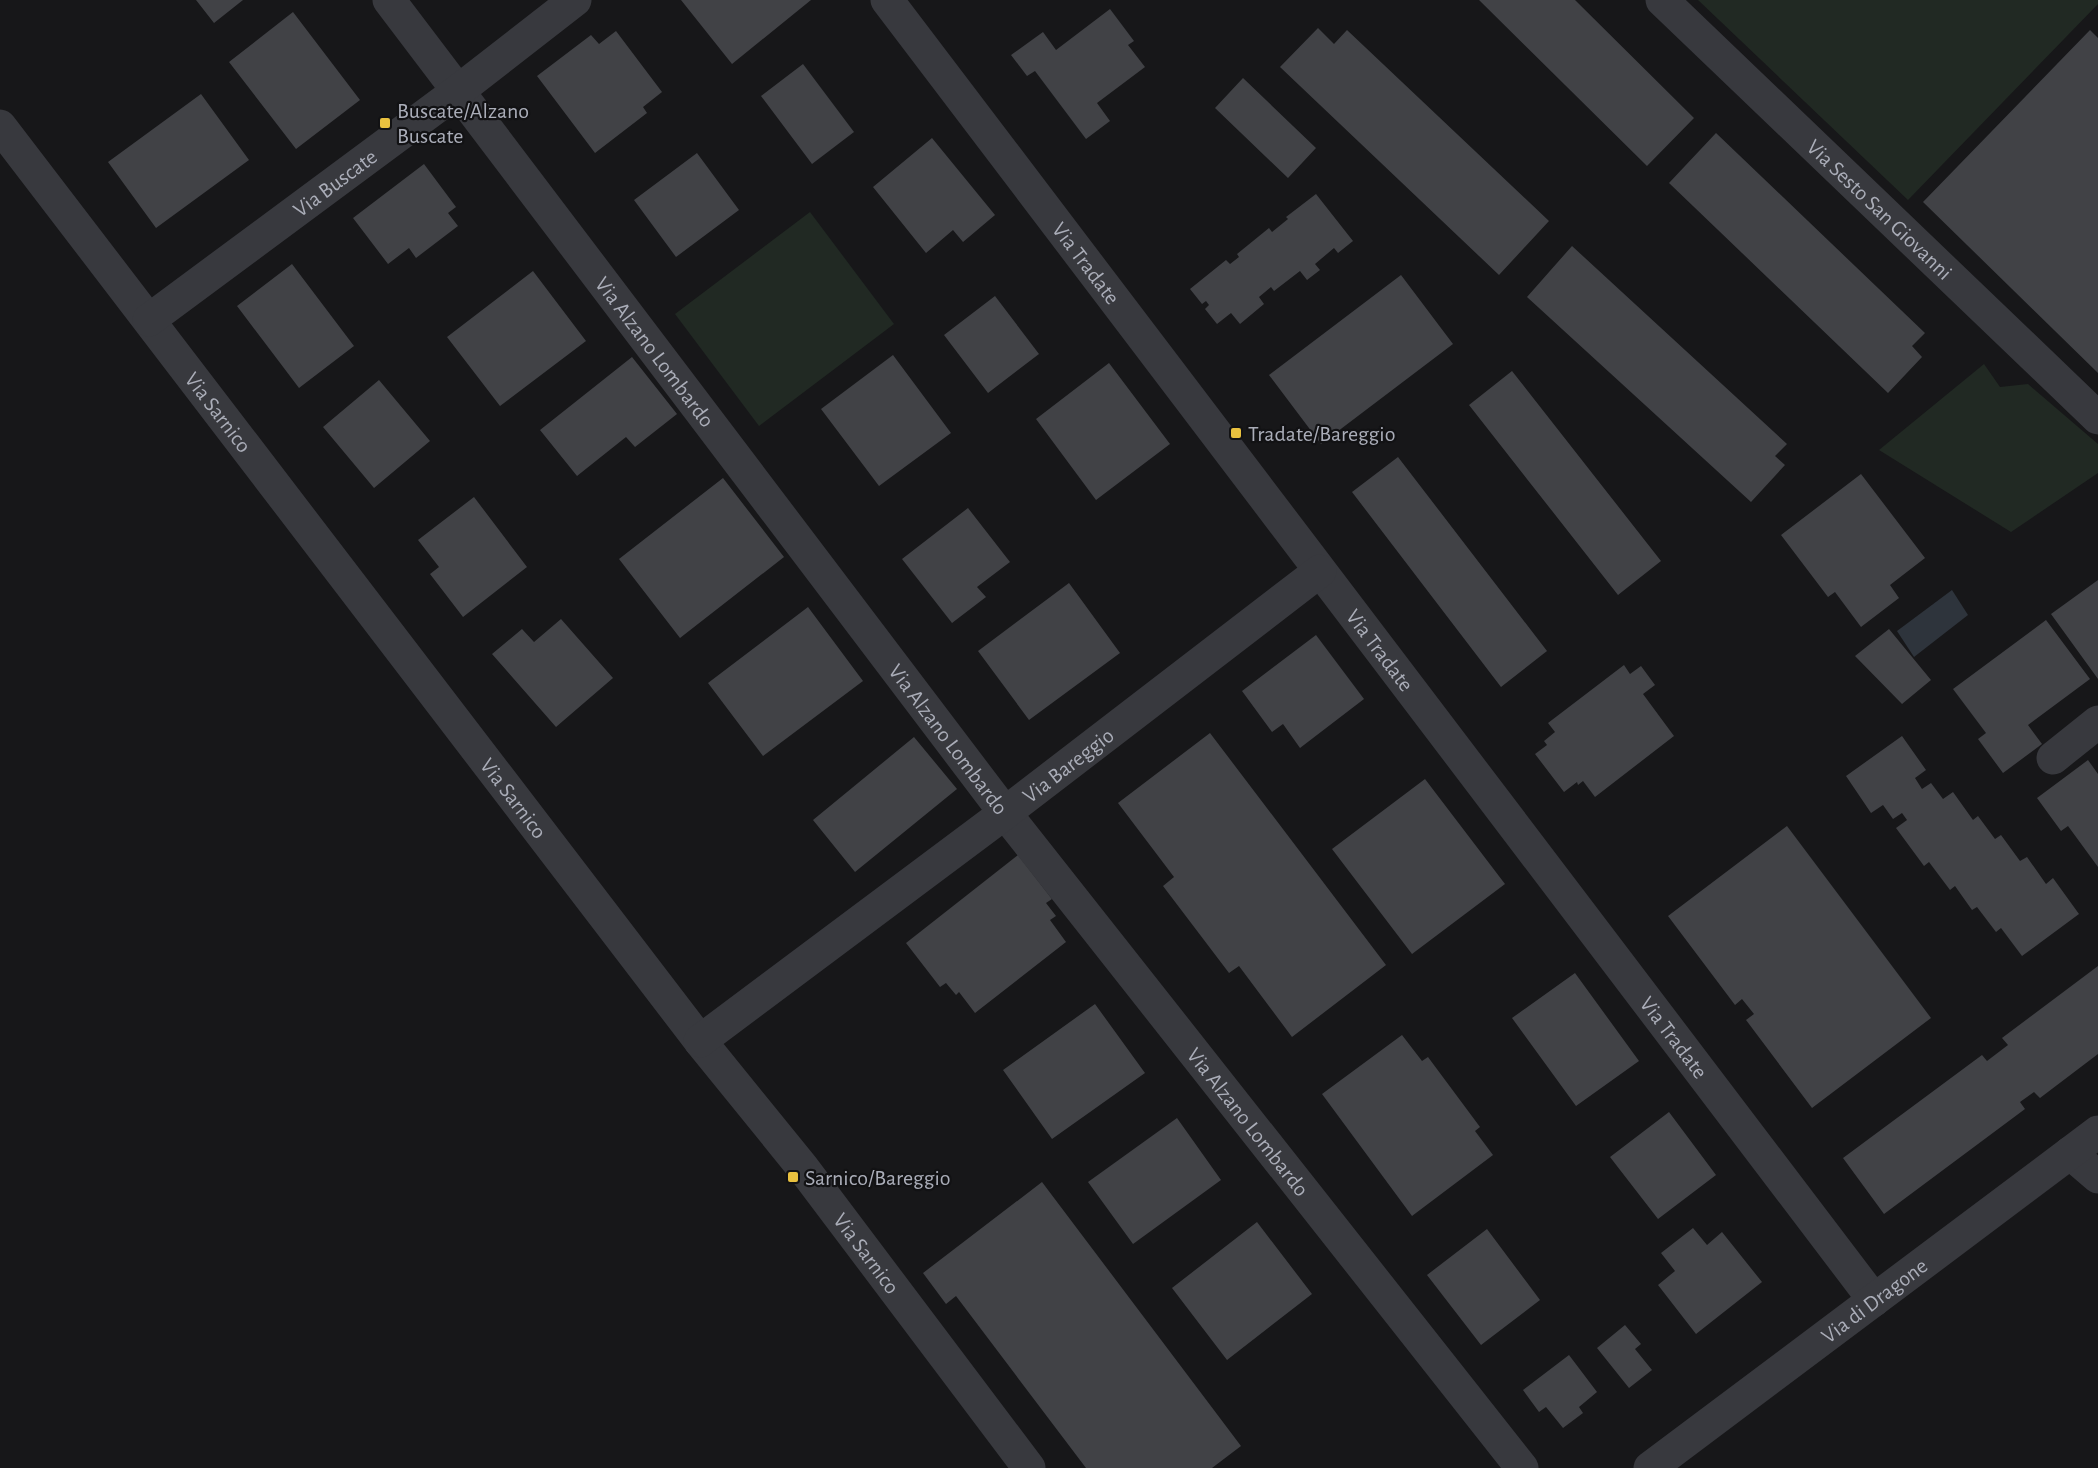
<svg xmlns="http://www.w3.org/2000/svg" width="2098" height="1468" font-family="'Alegreya Sans',sans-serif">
  <rect width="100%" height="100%" fill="#171719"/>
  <path fill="#212923" d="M1698 0H2098V4L1908 200Z
    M810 212 894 324 759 426 675 314Z
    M1984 364 2000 387 2028 384 2098 444V473L2011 532 1879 450Z"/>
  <path fill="#2e343c" d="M1952 590 1968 615 1914 657 1897 631Z"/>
  <path fill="#414246" d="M196 0H243L214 23Z
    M681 0H811L732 64Z
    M1479 0H1575L1694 118 1647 166Z
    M1110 9 1134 41 1128 45 1145 67 1097 103 1110 121 1086 139 1035 71 1027 76 1011 55 1043 32 1056 50Z
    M293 12 360 100 296 149 229 62Z
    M1318 28 1334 44 1347 30 1549 221 1499 275 1280 67Z
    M2090 30 2098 38V373L1923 202Z
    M616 31 662 92 643 107 647 113 595 153 537 76 591 35 599 44Z
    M803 64 854 132 812 164 761 96Z
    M1243 78 1316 148 1288 178 1215 108Z
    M201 94 249 160 156 228 108 162Z
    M1716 133 1925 333 1912 346 1922 357 1888 393 1669 183Z
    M932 138 995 215 963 242 953 230 926 253 873 187Z
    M697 153 739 210 676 257 634 200Z
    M424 164 456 207 448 213 458 226 416 258 409 248 388 264 353 218Z
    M1316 194 1353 241 1338 253 1334 248 1315 264 1320 270 1307 280 1300 271 1274 291 1271 287 1259 297 1264 304 1240 324 1231 313 1217 324 1205 309 1209 305 1206 301 1202 304 1190 289 1226 260 1230 264 1239 257 1237 254 1269 228 1272 232 1288 219 1286 217Z
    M1572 246 1787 444 1775 456 1785 465 1751 502 1527 297Z
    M292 264 354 346 299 388 237 306Z
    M533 271 586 341 500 406 447 337Z
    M1401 275 1453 344 1321 444 1269 375Z
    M995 296 1039 354 988 393 944 335Z
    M893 355 951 433 879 486 821 409Z
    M632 357 677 414 635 447 626 437 577 476 540 430Z
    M1109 363 1170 444 1096 500 1036 419Z
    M1512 371 1661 561 1618 595 1469 405Z
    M379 380 430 441 374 488 323 427Z
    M1398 457 1547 651 1501 687 1352 492Z
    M1861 474 1925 558 1890 585 1899 598 1861 627 1835 592 1828 597 1781 535Z
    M723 478 784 557 680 638 619 559Z
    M474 497 527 567 463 617 430 574 439 567 418 540Z
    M968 508 1010 562 977 587 986 597 952 623 902 559Z
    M2098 580V679L2051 614Z
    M1069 583 1120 653 1029 720 978 651Z
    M808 607 863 681 763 756 708 683Z
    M561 619 613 678 556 727 492 654 522 629 534 642Z
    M2046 620 2090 679 2028 725 2042 744 2003 773 1978 739 1986 733 1953 689Z
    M1889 629 1931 680 1902 704 1855 656Z
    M1316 635 1364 699 1300 748 1283 724 1272 732 1242 691Z
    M1624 665 1630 674 1641 666 1655 685 1643 694 1674 736 1595 797 1583 781 1578 785 1577 782 1564 792 1535 754 1547 745 1544 741 1555 732 1548 723Z
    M1210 733 1386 965 1292 1037 1239 966 1229 973 1163 886 1174 877 1118 803Z
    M1902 736 1926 770 1915 778 1922 789 1931 783 1943 799 1953 792 1973 820 1978 816 1995 839 2001 835 2020 861 2027 857 2046 884 2053 878 2079 914 2022 956 2001 928 1996 932 1977 907 1972 910 1955 886 1950 890 1929 862 1924 866 1896 828 1907 820 1902 813 1893 819 1883 805 1871 813 1846 776Z
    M914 737 957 789 855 872 813 820Z
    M2088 760 2098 774V867L2068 826 2061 831 2037 798Z
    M1425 779 1505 884 1412 954 1332 849Z
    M1787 826 1931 1018 1812 1108 1746 1020 1754 1014 1742 999 1735 1005 1668 916Z
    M1018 855 1052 899 1046 903 1056 916 1050 920 1066 942 975 1013 959 992 956 995 946 983 940 987 906 943Z
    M2098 966V1054L2040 1098 2034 1092 2020 1102 2025 1109 1884 1214 1843 1158 1982 1055 1987 1061 2008 1045 2002 1038Z
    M1575 973 1639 1061 1576 1106 1512 1018Z
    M1095 1004 1145 1073 1052 1139 1003 1070Z
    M1402 1035 1422 1061 1428 1057 1480 1127 1475 1131 1493 1155 1412 1216 1322 1094Z
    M1669 1112 1716 1175 1658 1219 1610 1157Z
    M1177 1118 1221 1180 1133 1244 1088 1182Z
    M1042 1182 1241 1446 1212 1468H1086L956 1296 946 1304 923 1273Z
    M1257 1222 1312 1294 1227 1360 1172 1288Z
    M1693 1228 1707 1245 1722 1232 1762 1282 1696 1334 1658 1285 1675 1271 1661 1253Z
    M1487 1229 1540 1300 1481 1345 1427 1275Z
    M1625 1325 1641 1344 1635 1349 1652 1370 1629 1388 1597 1348Z
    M1569 1355 1597 1392 1579 1407 1583 1413 1563 1428 1546 1407 1539 1412 1523 1390Z"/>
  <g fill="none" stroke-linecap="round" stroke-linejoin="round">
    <g stroke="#38393e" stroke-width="33">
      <path id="s1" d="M389 0 1005 813 1522 1468"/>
      <path id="s2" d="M887 0 1874 1300"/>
      <path id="s3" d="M1662 0 2098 418"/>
      <path id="s4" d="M0 126 700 1041 803 1168 1029 1468"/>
      <path id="s5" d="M149 320 458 91 575 0"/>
      <path d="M2053 758 2098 722"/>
      <path id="s6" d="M700 1041 1005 813 1320 571"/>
      <path d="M2070 1153 2098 1177"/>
      <path id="s7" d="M1650 1468 2098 1132"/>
    </g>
  </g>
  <g fill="#e9c13f" stroke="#121214" stroke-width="2">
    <rect x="379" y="117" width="12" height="12" rx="3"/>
    <rect x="1230" y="427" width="12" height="12" rx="3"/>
    <rect x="787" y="1171" width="12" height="12" rx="3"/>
  </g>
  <g text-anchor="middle" stroke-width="4.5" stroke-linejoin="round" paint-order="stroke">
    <g font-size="22" fill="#aaadb8" stroke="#121214" text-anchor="start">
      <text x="397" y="118">Buscate/Alzano<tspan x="397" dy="25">Buscate</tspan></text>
      <text x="1248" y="441">Tradate/Bareggio</text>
      <text x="805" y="1185">Sarnico/Bareggio</text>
    </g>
    <g font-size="22" fill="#aaadb8" stroke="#121214">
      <text dy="8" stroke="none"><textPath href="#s5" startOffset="231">Via Buscate</textPath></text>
      <text dy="8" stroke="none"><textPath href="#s3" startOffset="302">Via Sesto San Giovanni</textPath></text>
      <text dy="8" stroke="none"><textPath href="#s2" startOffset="330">Via Tradate</textPath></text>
      <text dy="8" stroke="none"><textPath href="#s1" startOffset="441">Via Alzano Lombardo</textPath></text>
      <text dy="8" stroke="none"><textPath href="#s4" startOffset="360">Via Sarnico</textPath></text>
      <text dy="8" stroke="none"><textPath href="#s2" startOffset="816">Via Tradate</textPath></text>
      <text dy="8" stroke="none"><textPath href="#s1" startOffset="927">Via Alzano Lombardo</textPath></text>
      <text dy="8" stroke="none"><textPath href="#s6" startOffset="460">Via Bareggio</textPath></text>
      <text dy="8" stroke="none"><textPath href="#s4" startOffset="846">Via Sarnico</textPath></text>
      <text dy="8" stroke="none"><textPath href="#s2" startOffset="1302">Via Tradate</textPath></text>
      <text dy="8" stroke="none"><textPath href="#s1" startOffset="1413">Via Alzano Lombardo</textPath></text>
      <text dy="8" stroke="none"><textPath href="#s4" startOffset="1422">Via Sarnico</textPath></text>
      <text dy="8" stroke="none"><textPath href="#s7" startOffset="280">Via di Dragone</textPath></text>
    </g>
  </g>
</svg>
